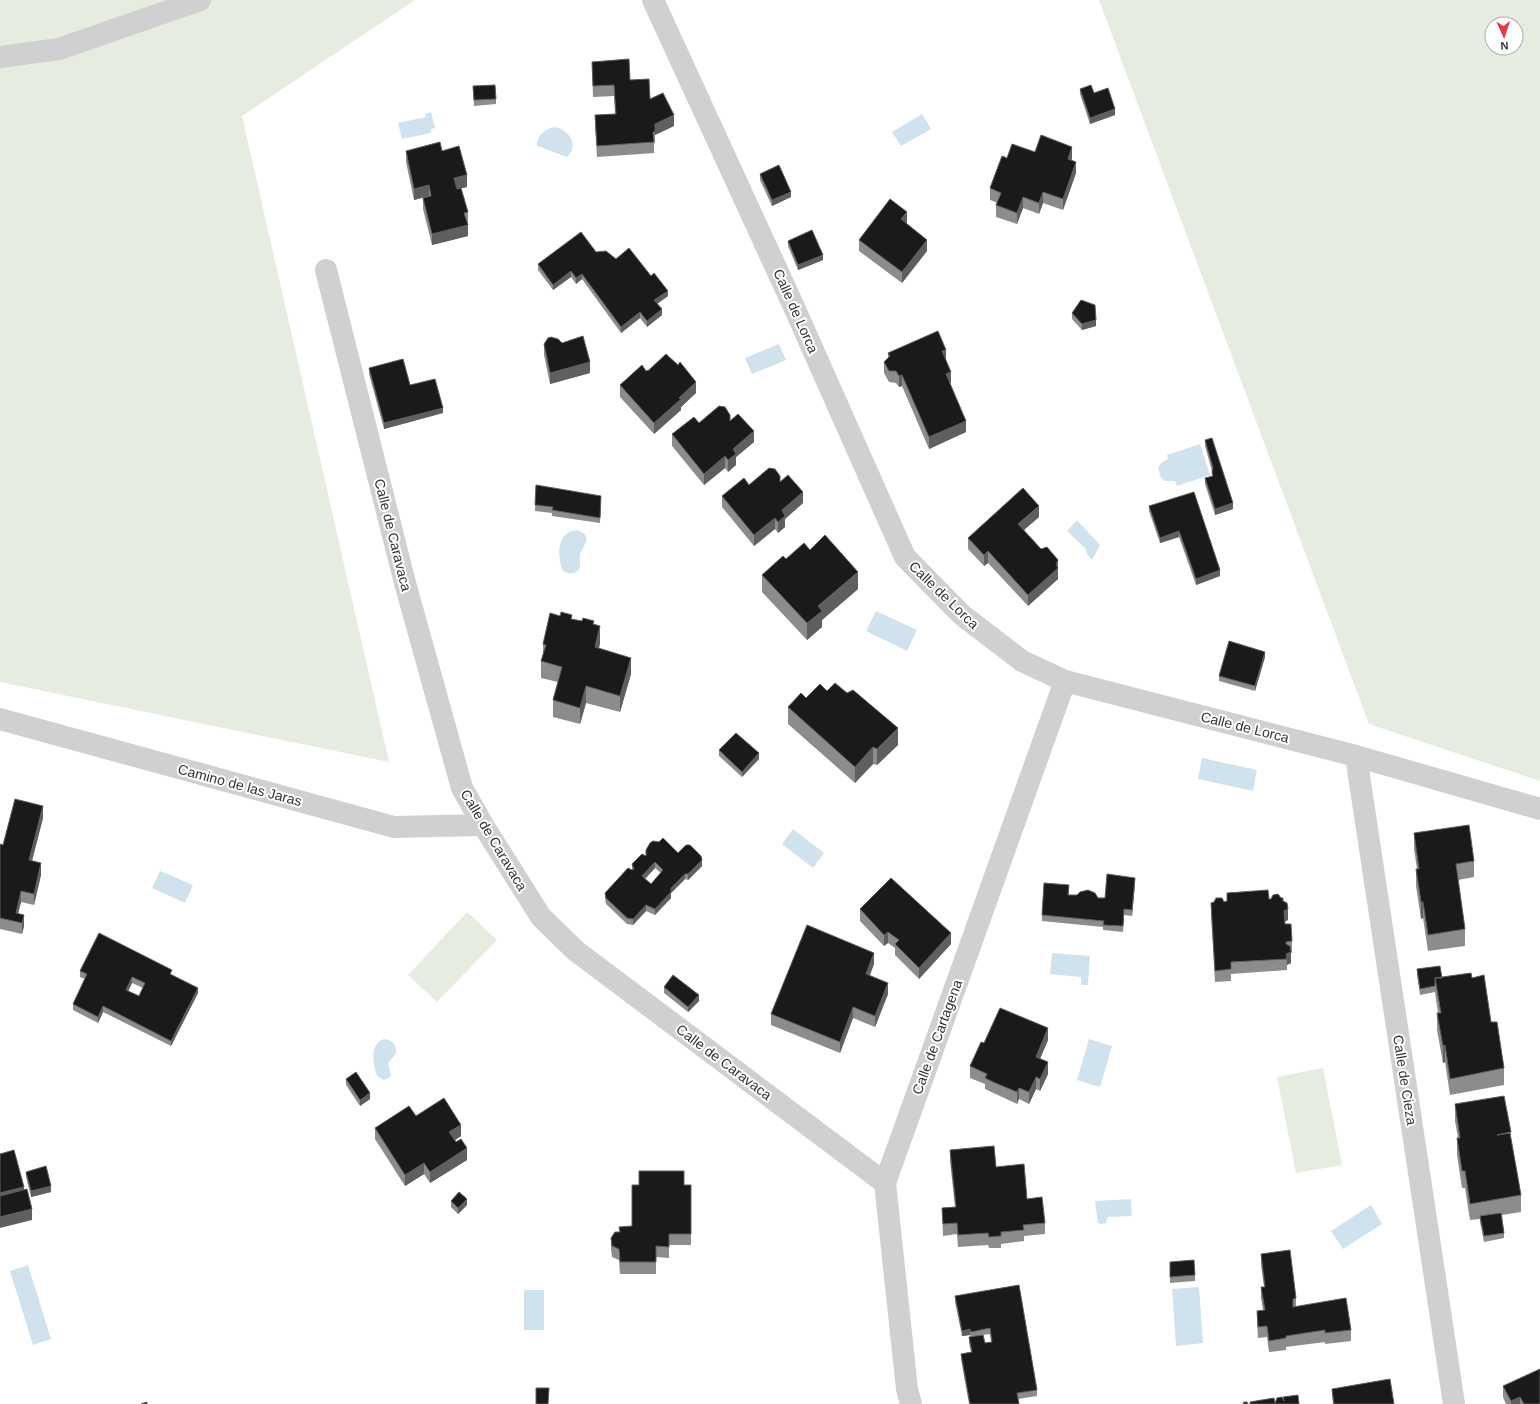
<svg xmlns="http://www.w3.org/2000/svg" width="1540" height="1404" font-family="Arial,sans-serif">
  <rect width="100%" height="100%" fill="#fff"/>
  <path fill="#e6ecdf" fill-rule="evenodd" d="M0 0H415L242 116 389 762 0 682Z
    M1099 0H1540V781L1369 724ZM1492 24H1516V48H1492Z
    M467 912 497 940 437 1002 408 975Z
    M1323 1068 1342 1165 1296 1173 1277 1077Z"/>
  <path fill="#cfe2ee" d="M431 112 435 128 431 129V133L402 139 398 123 426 117 425 114Z
    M922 114 931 129 901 146 892 132Z
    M555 127C569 130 580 145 567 157L537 146C537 135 544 129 555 127Z
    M779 344 786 360 752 374 745 358Z
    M1200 444 1210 475 1177 486 1175 481H1165L1161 478 1158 468 1161 463 1168 459 1167 455Z
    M1077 520 1100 545 1092 560 1087 554 1086 549 1067 531Z
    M576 530C595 535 583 545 580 555 579 559 581 564 580 567 577 575 568 574 563 571 557 557 556 533 576 530Z
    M876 611 917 630 907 651 866 631Z
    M1202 758 1257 770 1253 791 1198 779Z
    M793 829 824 853 813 868 782 844Z
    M160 871 193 885 185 903 152 888Z
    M1052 953 1090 956 1088 985H1081V977L1050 974Z
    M384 1039C392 1039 399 1047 395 1055 393 1058 390 1060 388 1063L391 1075 389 1078 383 1080 377 1076C373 1064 369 1044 384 1039Z
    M1089 1039 1112 1046 1100 1087 1077 1080Z
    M1131 1199 1132 1216 1108 1217 1106 1223 1102 1224 1098 1223 1095 1201Z
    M1371 1205 1382 1224 1343 1249 1331 1231Z
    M28 1265 51 1339 33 1345 10 1271Z
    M1199 1287 1203 1343 1176 1346 1172 1289Z
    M524 1290H544V1330H524Z"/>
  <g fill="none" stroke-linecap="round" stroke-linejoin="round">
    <path stroke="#d0d0d0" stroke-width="22" d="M653 0 794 307 905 557 962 615 1022 661 1065 681 1356 756 1540 809
      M0 57 59 49 200 0
      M326 270 405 583 462 788 483 825 541 917 576 951 885 1183
      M0 719 394 827 483 825
      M1356 756 1454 1404
      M911 1404 907 1389 885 1183 1065 681"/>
  </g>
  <path fill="#8c8c8c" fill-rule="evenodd" d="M592 62 630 80 650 99 674 126 655 135V143H654V153L597 157 595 126V115L615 114 614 96 593 97Z
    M473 86 496 99V104L474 106Z
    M1080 89 1094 93 1115 115 1090 124 1080 94Z
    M406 151H442L467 187 457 189 468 212V236L432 245 423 209V198L425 197 414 200 406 162Z
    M1035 152 1072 158V160L1076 173 1063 210 1043 203 1039 214 1023 208 1017 224 996 217V205L998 203 990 200V188L1007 158Z
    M760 174 791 197 772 206 760 180Z
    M906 223 927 251 902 283 859 251V240L907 223Z
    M788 241 823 260 798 270 788 246Z
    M596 252 616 259 651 276 668 296 657 304 662 315 647 327 640 318 621 333 582 279 576 284 571 277 553 290 538 270V264Z
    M1072 313 1096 326 1082 330 1072 319Z
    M544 344 590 373 550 384 544 355Z
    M888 353 946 359 951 383H950L966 432 929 449 902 386 899 387 896 383 889 382 884 373V362L888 358Z
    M369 368 410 385 443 413 384 429 369 374Z
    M646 371 696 393 681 407V410L654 434 620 397V385Z
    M730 420 754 442 736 457V465L728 472 725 468 704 485 672 446V434L699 423Z
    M1205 440 1233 509 1215 515 1205 484V478L1212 476V471L1205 446Z
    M780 482 803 503 785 519V527L778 533 775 529 754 546 722 507V496L749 485Z
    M536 485 601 502 600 523 552 516V513L535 511Z
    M1194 492 1220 576 1196 585 1179 537 1160 543 1149 511V506Z
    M1039 517 1024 530 1041 549 1058 560V579L1028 606 988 563 984 566 968 549V538Z
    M810 550 858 589 822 620V627L807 640 762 592V575L786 559Z
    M572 619 594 625 600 643 599 649 631 674 620 712 586 703 580 724 553 717V700L558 682 541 678V661L543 657V644Z
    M1265 657 1255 691 1219 681V676Z
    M827 691 898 745 877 765 873 764 855 783 788 724V707L806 698Z
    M719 750 759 759 742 777 719 756Z
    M43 818 32 861 41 875 34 905 21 902 18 913 24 926 22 934 0 929V844L3 845Z
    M1414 833 1474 861V877L1458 880 1465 929V946L1428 951 1423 918 1421 919 1416 886V869H1417L1414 849Z
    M646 850 678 853 702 866 688 880 685 879 671 893V898L655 915 646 911 633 925 627 924 606 904 605 898V893L632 870V864L646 855ZM655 868 661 873 651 884 645 879Z
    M1135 883 1132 916 1124 915 1123 932 1103 930V927L1042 921V915L1069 891V895L1105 898Z
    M1227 893 1269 899 1281 898 1283 901 1288 920 1285 921V924L1292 941V953H1291V963L1287 965V970L1231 974V981L1215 982 1211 914V903L1227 901Z
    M860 909 951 944 919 979 895 955V948L888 943 884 946 860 921Z
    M874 964 870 975 888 994 875 1027 853 1018 840 1053 771 1025V1014Z
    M1417 969 1442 978H1472L1491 1022 1504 1068V1085L1450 1095 1445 1062 1443 1063 1437 1030V1013H1438L1435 992 1420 995 1417 975Z
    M80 971 172 975 198 993 171 1046 103 1012 98 1023 73 1010V1004L85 979 80 977ZM132 983 143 988 139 996 128 991Z
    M664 987 699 1001 688 1012 664 993Z
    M1048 1040 1040 1059 1048 1074 1040 1091 1036 1089 1029 1104 1019 1099 1017 1104 985 1089V1084L970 1078V1066L984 1043Z
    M346 1079 370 1099 360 1106 346 1085Z
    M1455 1104 1511 1138 1521 1195V1212L1502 1215 1504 1233V1238L1484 1242 1480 1222V1219L1470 1220 1465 1188H1462L1457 1155V1138H1458L1455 1121Z
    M416 1116 461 1136 455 1140 467 1160 430 1183 424 1174 405 1186 375 1139V1128Z
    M950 1150 996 1167 1027 1199 1045 1223V1234L1024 1236V1241L1001 1244V1248H989L988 1245 958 1247 957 1234 943 1236 942 1208 955 1207 950 1161Z
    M26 1172 51 1192 31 1197 26 1177Z
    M684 1185H691V1245H669V1258L656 1257V1274H620L619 1260 612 1257 611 1249V1238L619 1232 632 1226Z
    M451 1201 467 1205 458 1214 451 1207Z
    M1261 1254 1296 1298V1306L1351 1330V1341L1325 1344V1342L1286 1347V1350L1269 1352 1267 1337 1258 1338 1257 1322V1311L1263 1310 1261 1298V1287H1264L1261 1265Z
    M1170 1262 1195 1275V1281L1170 1283Z
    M1019 1285 1037 1390V1396L1018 1399 1019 1404H969L961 1359V1354L971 1352 969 1343V1337H971L970 1335 962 1336 955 1302V1296ZM990 1334 991 1342 985 1343 983 1335Z
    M1503 1386 1540 1404H1506L1503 1397Z
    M1332 1389 1394 1404H1333L1332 1395Z"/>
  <path fill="#5f5f5f" d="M1115 109V115L1090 124V118Z
    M674 115V126L655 135V124Z
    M1072 147V158L1068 170V159Z
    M1076 162V173L1063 210V199Z
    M467 175V187L454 190V178Z
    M429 185V196L414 200V189Z
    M791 192V197L772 206V200Z
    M1043 192V203L1039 214V203Z
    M1023 197V208L1017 224V213Z
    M907 212V223L901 230V219Z
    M468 225V236L432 245V234Z
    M927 240V251L902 283V272Z
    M823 255V260L798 270V265Z
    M571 271V277L553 290V285Z
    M582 274V279L576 284V278Z
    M668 291V296L654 306V300Z
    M662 309V315L647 327V321Z
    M640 312V318L621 333V327Z
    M1096 320V326L1082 330V324Z
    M946 350V361L942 351Z
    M590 362V373L550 384V373Z
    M951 372V383L946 385V374Z
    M902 375V386L899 387V376Z
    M696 382V393L681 407V410L654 434V423L679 398Z
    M443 408V413L384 429V423Z
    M966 421V432L929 449V437Z
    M754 431V442L736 457V465L728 472V460L733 449Z
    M725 456V468L704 485V474Z
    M803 492V503L785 519V527L778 533V522L782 510Z
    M1233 503V509L1215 515V509Z
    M1039 506V517L1018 535V524Z
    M775 518V529L754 546V535Z
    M1179 531V537L1160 543V538Z
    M988 551V563L984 566V555Z
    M1058 560V579L1028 606V595L1056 565Z
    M1220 570V576L1196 585V579Z
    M858 572V589L822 620V627L807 640V623L818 606Z
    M600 626V643L595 664V647Z
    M1265 652V657L1255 691V686Z
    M631 658V674L620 712V696Z
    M586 686V703L580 724V708Z
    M898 728V745L877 765V749Z
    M873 747V764L855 783V767Z
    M759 753V759L742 777V772Z
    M43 806V818L29 872V860Z
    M702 860V866L688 880V874Z
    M655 862V868L642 882V876Z
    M41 863V875L34 905V894Z
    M685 874V879L671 893V898L655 915V909L671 888Z
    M1135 878V883L1132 916V910Z
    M21 891V902L16 922V913Z
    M1421 902H1423V918L1421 919Z
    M646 905V911L633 925V919Z
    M1288 909V920L1284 922V911Z
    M24 915V926L22 934V923Z
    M888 932V943L884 946V935Z
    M951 933V944L919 979V968Z
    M1291 952V963L1287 965 1286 954Z
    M874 953V964L866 985V974Z
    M132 977V983L126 996V990Z
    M888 983V994L875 1027V1016Z
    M198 988V993L171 1046V1041Z
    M699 995V1001L688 1012V1007Z
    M103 1006V1012L98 1023V1017Z
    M853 1007V1018L840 1053V1042Z
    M1048 1028V1040L1036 1068V1057Z
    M1445 1045V1062L1443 1063V1046Z
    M1048 1062V1074L1040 1091V1079Z
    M1036 1077V1089L1029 1104V1092Z
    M1019 1088V1099L1017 1104V1092Z
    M370 1093V1099L360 1106V1100Z
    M461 1125V1136L449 1144V1132Z
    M467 1148V1160L430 1183V1172Z
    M424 1163V1174L405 1186V1175Z
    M51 1186V1192L31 1197V1191Z
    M24 1187V1192L0 1199V1193Z
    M467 1199V1205L458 1214V1208Z
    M32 1209V1220L0 1228V1217Z
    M970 1329V1335L962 1336V1331Z
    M1520 1397V1404H1511V1401Z"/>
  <path fill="#1a1a1a" stroke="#5f5f5f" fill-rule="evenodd" d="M629 59 630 80 649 79 650 99 663 93 674 115 655 124V132H653L654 142 597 146 595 115 616 114 614 85 593 86 592 62Z
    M495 85 496 99 474 100 473 86Z
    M1091 85 1094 93 1108 88 1115 109 1090 118 1080 89Z
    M1041 135 1072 147 1068 159 1076 162 1063 199 1043 192 1039 203 1023 197 1017 213 996 205 1001 193 990 188 1002 156 1007 158 1012 144 1035 152Z
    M440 142 442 151 459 146 467 175 454 178 457 189 461 188 468 212 464 213 468 225 432 234 423 198 431 196 429 185 414 189 406 151Z
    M779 165 791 192 772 200 760 174Z
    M890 199 907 212 901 219 927 240 902 272 859 240Z
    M812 230 823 255 798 265 788 241Z
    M581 232 596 252 606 251 616 259 629 248 651 276 654 273 668 291 654 300 662 309 647 321 640 312 621 327 582 274 576 278 571 271 553 285 538 264Z
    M1081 300 1095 305 1096 320 1082 324 1072 313Z
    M938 331 946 350 942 351 951 372 946 374 966 421 929 437 902 375 899 376 896 371H889L884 362 890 356 888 353Z
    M583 336 590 362 550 373 544 344 548 338 551 337 558 339 562 343Z
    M666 354 678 365 680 362 696 382 679 398 681 399 654 423 620 385 642 365 646 371 649 370Z
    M403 359 410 385 435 379 443 408 384 423 369 368Z
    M719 406 725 407 730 415V421L738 414 754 431 733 449 736 454 728 460 725 456 704 474 672 434 694 417 699 423Z
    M1212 438 1233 503 1215 509 1205 478 1213 476 1212 472 1213 468 1205 440Z
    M769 468 775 469 780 476V482L788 475 803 492 782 510 785 516 778 522 775 518 754 535 722 496 744 478 749 485Z
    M536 485 601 496 600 518 552 510 553 507 535 505Z
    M1023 488 1039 506 1018 524 1041 549 1047 547 1058 560 1056 565 1058 568 1028 595 988 551 984 555 968 538Z
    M1194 492 1220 570 1196 579 1179 531 1160 538 1149 506Z
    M825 535 858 572 818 606 822 611 807 623 762 575 783 556 786 559 804 543 810 550Z
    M561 612 572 615 571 619 582 621 583 618 594 621 593 624 600 626 595 647 631 658 620 696 586 686 580 708 553 700 562 667 541 661 546 645 543 644 550 613 560 616Z
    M1229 641 1265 652 1255 686 1219 676Z
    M835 683 847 693 853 690 898 728 877 749 873 747 855 767 788 707 801 693 806 698 820 684 827 691Z
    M736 733 759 753 742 772 719 750Z
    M15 799 43 806 29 860 41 863 34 894 21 891 16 913 24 915 22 923 0 918V844L3 845Z
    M1469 825 1474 861 1456 864 1465 929 1428 935 1423 902H1421L1416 869H1419L1414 833Z
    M663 838 678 853 686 845H690L701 856 702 860 688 874H685L671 888V892L655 909 646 905 633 919 627 918 606 898 605 893 628 868 632 870 634 869 632 864 642 854 646 856V850L650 843 653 841 659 842ZM655 862 663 870 651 884 642 876Z
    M1107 874 1135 878 1132 910 1124 909 1123 926 1103 925 1104 921 1042 915 1044 883 1069 885 1068 895H1077L1080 892 1088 890 1095 893 1098 898H1105Z
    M891 878 951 933 919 968 895 944 899 940 888 932 884 935 860 909Z
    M1268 890 1269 899H1271L1273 895 1278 894 1281 898H1283V901L1287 903 1288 909 1284 911 1285 924H1291L1292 941 1286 942V944L1290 946 1291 952 1286 954 1287 959 1231 962V969L1215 971 1211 903 1214 902 1216 898H1222L1224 902 1227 901V893Z
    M807 925 874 953 866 974 888 983 875 1016 853 1007 840 1042 771 1014Z
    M99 933 172 970 170 974 198 988 171 1041 103 1006 98 1017 73 1004 87 974 80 971ZM132 977 145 983 139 996 126 990Z
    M1440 966 1442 978H1435V986L1420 989 1417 969Z
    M1471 973 1472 978 1484 975 1491 1022H1497L1504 1068 1450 1079 1445 1045 1443 1046 1437 1013H1441L1435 978Z
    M673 975 699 995 688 1007 664 987Z
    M1000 1008 1048 1028 1036 1057 1048 1062 1040 1079 1036 1077 1029 1092 1019 1088 1017 1092 993 1082 985 1078 987 1074 970 1066 981 1042 984 1043Z
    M356 1072 370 1093 360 1100 346 1079Z
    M1504 1096 1511 1132 1497 1135 1510 1133 1521 1195 1470 1204 1465 1171H1462L1457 1138H1460L1455 1104Z
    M444 1098 461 1125 449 1132 456 1142 461 1139 467 1148 430 1172 424 1163 405 1175 375 1128 409 1106 416 1116Z
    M994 1146 996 1167 1024 1164 1027 1199 1042 1197 1045 1223 1023 1225 1024 1230 1001 1232V1236L989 1237 988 1233 958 1235 957 1223 943 1224 942 1208 956 1207 950 1150Z
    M14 1150 24 1187 0 1193V1154Z
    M46 1166 51 1186 31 1191 26 1172Z
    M639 1171H684V1185H691V1234H669V1247L656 1246V1262H620L619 1249 612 1246 611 1238 615 1232H620L619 1227 632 1226V1185H639Z
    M27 1189 32 1209 0 1217V1196Z
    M459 1192 467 1199 458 1208 451 1201Z
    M1501 1213 1504 1233 1484 1236 1480 1216Z
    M1290 1250 1296 1298 1293 1299V1307L1346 1298 1351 1330 1325 1333V1330L1286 1336V1338L1269 1341 1267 1326 1258 1327 1257 1311 1265 1310 1261 1287H1265L1261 1254Z
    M1194 1260 1195 1275 1170 1277V1262Z
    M1019 1285 1037 1390 1017 1393 1019 1404H970L961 1354 972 1352 969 1337 983 1335 985 1343 992 1342 990 1328 971 1332 970 1329 962 1331 955 1296Z
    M1540 1369V1404H1524L1520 1397 1511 1401 1503 1386Z
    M1390 1379 1394 1404H1334L1332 1389Z
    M536 1388H549L548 1404H536Z
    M1298 1395 1299 1404H1250V1402L1274 1398 1275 1403 1277 1398 1282 1397 1284 1401 1283 1397Z
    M147 1402V1404H141Z
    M1244 1402H1247L1248 1404H1243Z"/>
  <g text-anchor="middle" stroke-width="4" stroke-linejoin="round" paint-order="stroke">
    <g font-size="14" fill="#333" stroke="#fff">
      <text transform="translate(796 311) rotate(66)" y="5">Calle de Lorca</text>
      <text transform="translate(393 535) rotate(76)" y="5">Calle de Caravaca</text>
      <text transform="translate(944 595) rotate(44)" y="5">Calle de Lorca</text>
      <text transform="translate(1245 727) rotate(14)" y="5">Calle de Lorca</text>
      <text transform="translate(240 785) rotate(15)" y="5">Camino de las Jaras</text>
      <text transform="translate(494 840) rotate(59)" y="5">Calle de Caravaca</text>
      <text transform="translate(937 1037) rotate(-70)" y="5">Calle de Cartagena</text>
      <text transform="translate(724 1062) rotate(37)" y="5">Calle de Caravaca</text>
      <text transform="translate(1405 1080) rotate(81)" y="5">Calle de Cieza</text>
    </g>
  </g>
  <g transform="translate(1504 36) rotate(177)"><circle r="19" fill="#ffffff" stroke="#adadad"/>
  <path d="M0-3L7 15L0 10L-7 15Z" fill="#e63946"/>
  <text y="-6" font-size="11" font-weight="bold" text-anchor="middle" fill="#333333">N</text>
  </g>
</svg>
